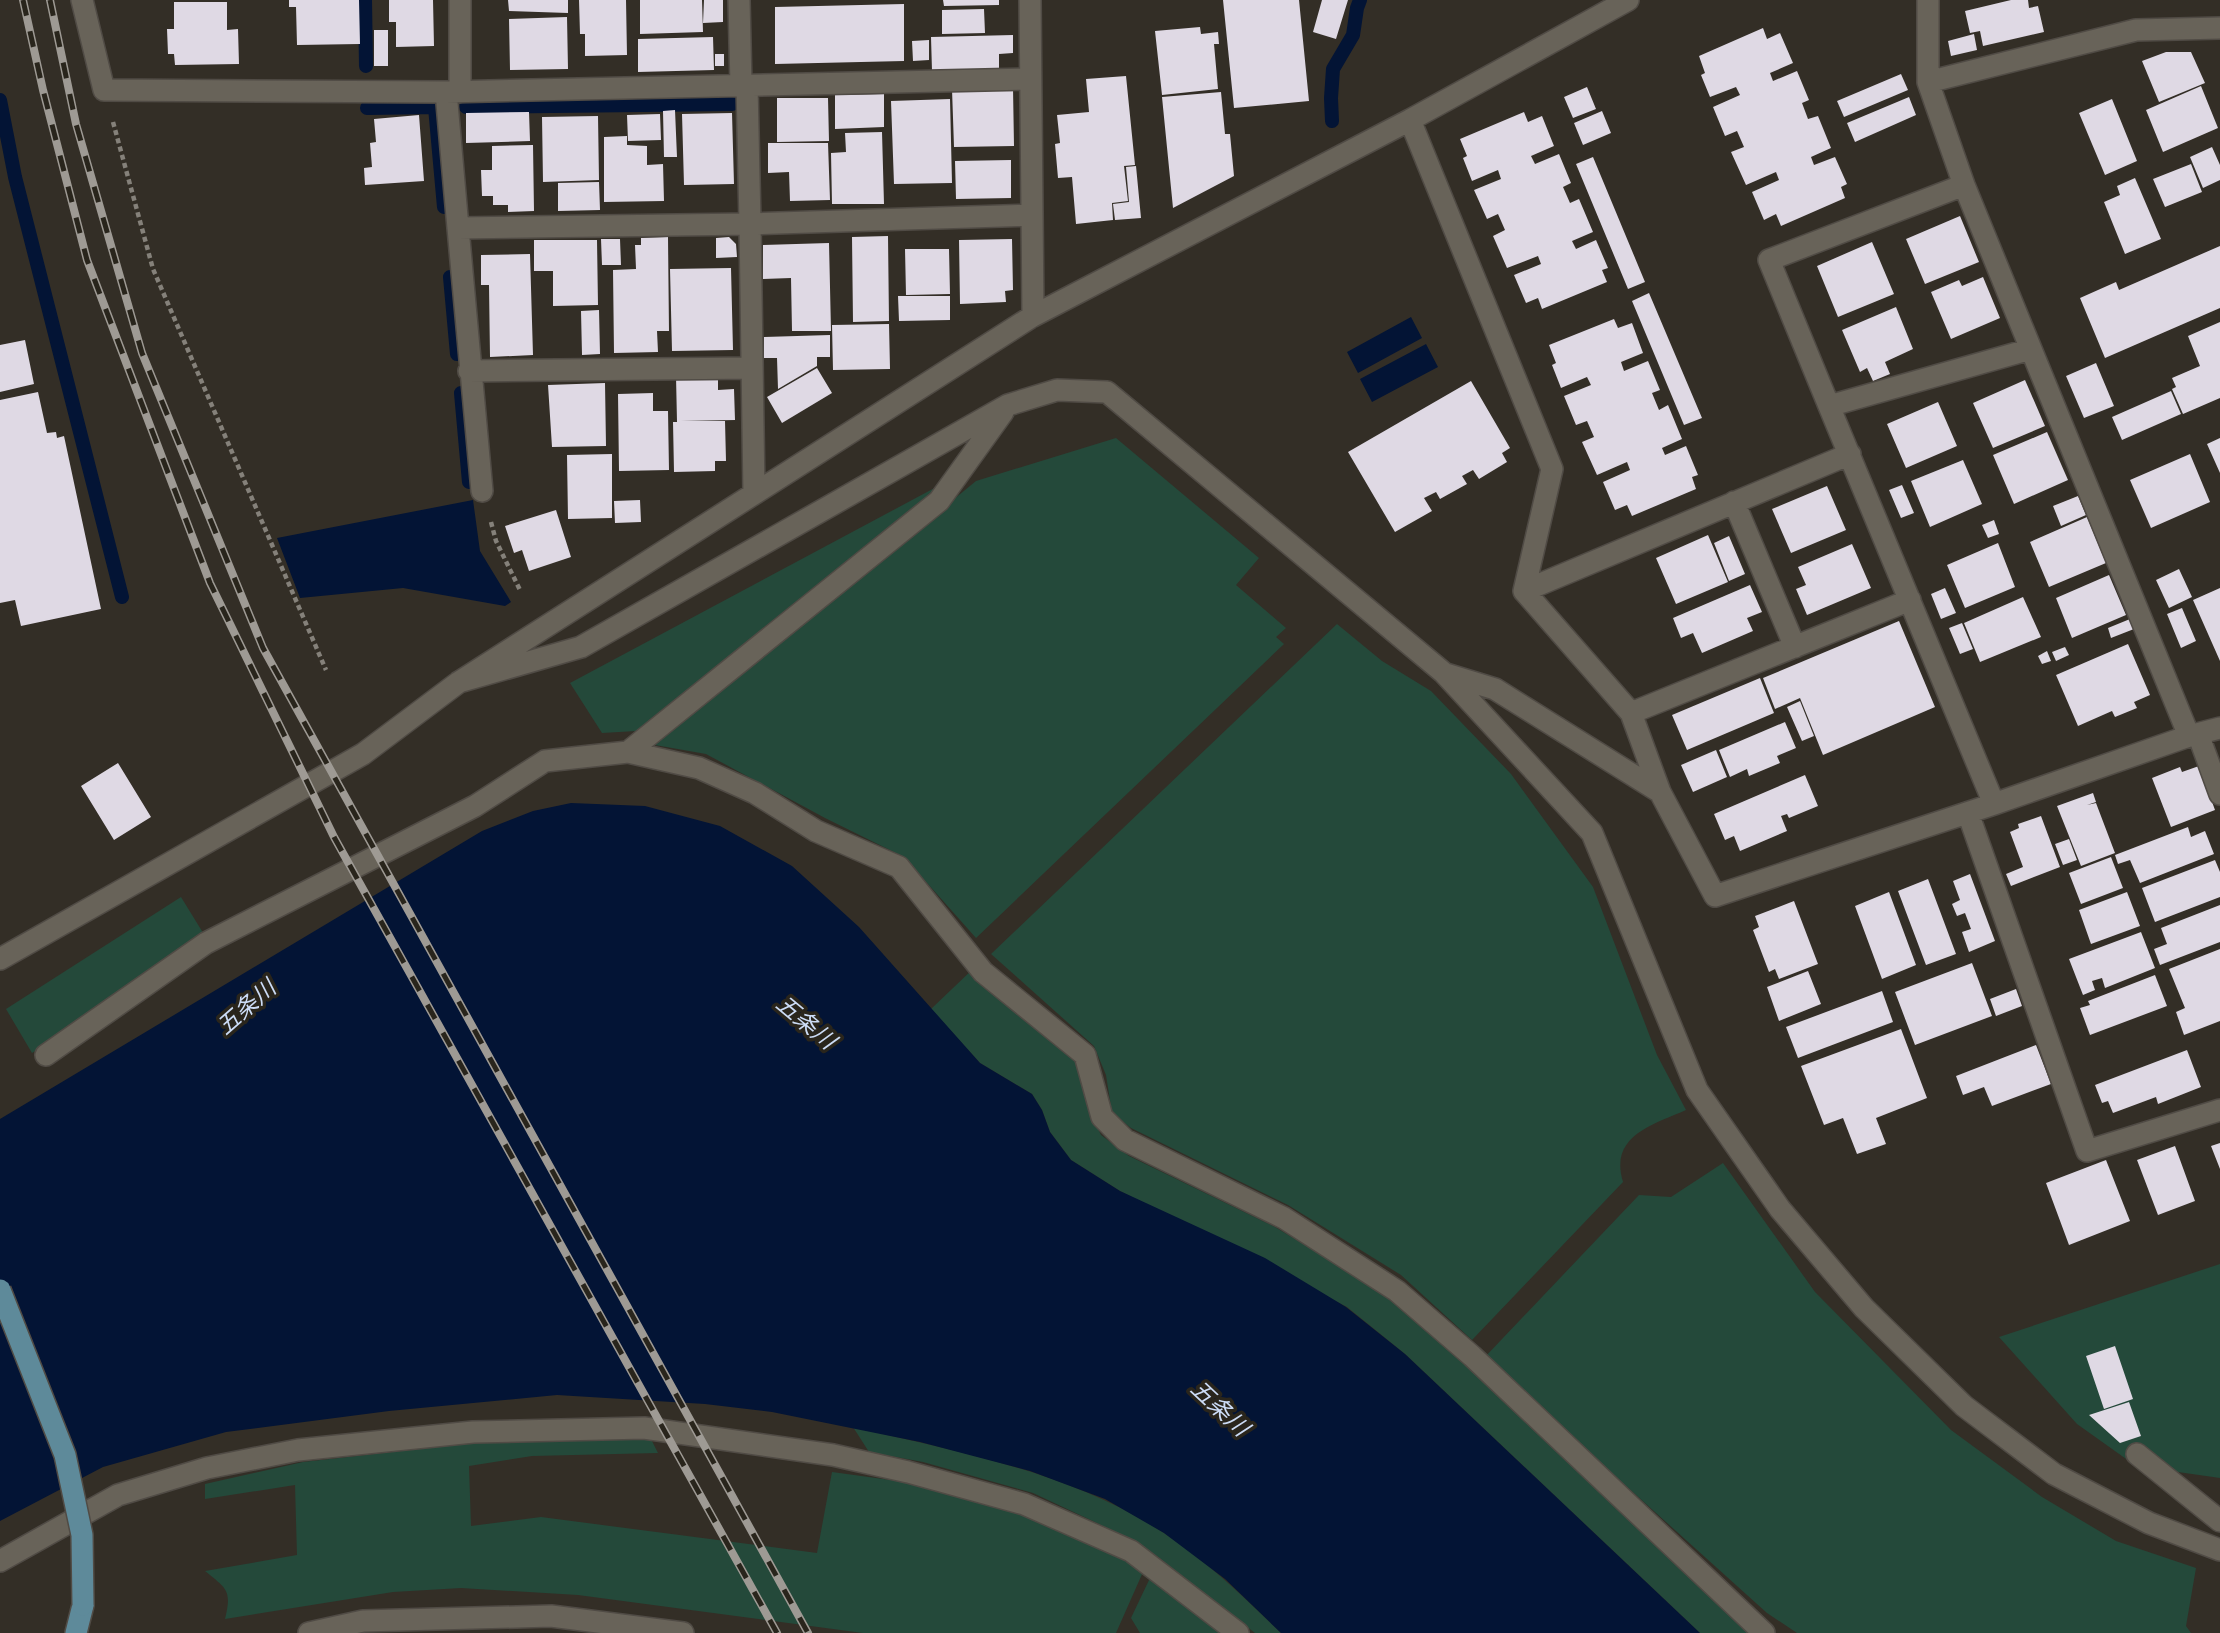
<svg xmlns="http://www.w3.org/2000/svg" width="2220" height="1633" font-family="'Fira Sans Condensed','Noto Sans JP',sans-serif">
  <rect width="100%" height="100%" fill="#332e26"/>
  <path fill="#24493a" d="M1116 438 1259 558 1236 585 1286 628 1276 637 1284 644 976 938 904 857 825 818 706 754 655 745 976 481Z
    M942 484 636 731 602 733 570 683Z
    M1337 624 1382 661 1431 691 1511 774 1593 887 1657 1055 1686 1110C1652 1125 1609 1136 1623 1182L1472 1340 1401 1275 1288 1205 1131 1128 1112 1113 1106 1075 1094 1046 991 954Z
    M181 897 205 936 104 1009 32 1053 6 1009Z
    M974 968 1075 1058 1093 1119 1101 1135 1129 1156 1275 1227 1381 1291 1434 1336 1750 1633H1700L1405 1354 1347 1307 1120 1191 1071 1160 1050 1132 1042 1110 1032 1094 980 1063 931 1009Z
    M1723 1163 1815 1292 1951 1430 2042 1497 2116 1541 2196 1568 2186 1626 2191 1633H1797L1767 1613 1484 1358 1639 1195 1671 1197Z
    M2220 1264V1478L2136 1466 2077 1424 1999 1337Z
    M853 1427C959 1452 1071 1472 1164 1533 1207 1561 1244 1597 1281 1633H1255L1153 1553 1099 1524 1033 1493 923 1462 869 1452Z
    M651 1439 658 1453 532 1456 469 1466 471 1526 541 1517 817 1553 832 1472 905 1482 1024 1514 1127 1559 1143 1572 1116 1633H863L578 1595 461 1588 393 1592 225 1619C232 1590 227 1589 205 1571L297 1555 295 1485 205 1499V1484L303 1462 474 1443Z
    M1150 1578 1224 1633H1140L1131 1618Z"/>
  <path fill="#031435" d="M1411 317 1422 338 1358 373 1347 352Z
    M1426 344 1438 367 1372 402 1360 379Z
    M473 500 480 551 511 602 505 606 403 588 300 598 277 538Z
    M571 803 645 806 720 826 792 866 859 927 980 1063 1032 1094 1042 1110 1050 1132 1071 1160 1120 1191 1265 1258 1346 1307 1405 1354 1700 1633H1281L1225 1579 1164 1533 1105 1499 1030 1471 920 1442 772 1412 705 1404 557 1395 389 1411 226 1432 103 1467 0 1521V1119L482 831 533 811Z"/>
  <g fill="none" stroke-linecap="round" stroke-linejoin="round">
    <path stroke="#031435" stroke-width="14" d="M365 0 366 66
      M0 100 15 177 122 597
      M466 107 732 104
      M367 108 435 107 444 207
      M1332 121 1331 98 1333 69 1353 35 1357 8 1360 0
      M450 277 457 354
      M461 393 469 482"/>
  </g>
  <path fill="#dfd9e4" d="M289 0H359L360 44 297 45 296 7H289Z
    M389 0H433L434 46 396 47V22H389Z
    M508 0H568V13L509 11Z
    M579 0H626L627 55 585 56V34H580Z
    M640 0H702L703 32 640 34Z
    M704 0H723V22L703 23Z
    M943 0H999V5L944 6Z
    M1223 0H1299L1309 101 1234 108Z
    M1322 0H1348L1336 39 1313 32Z
    M2011 0H2028L2029 8 2038 6 2044 32 1983 46 1980 31 1970 33 1965 11Z
    M174 2H227V30L238 29 239 64 175 65 174 54H168L167 29H174Z
    M904 4V61L775 64V7Z
    M984 9 985 33 942 34V10Z
    M567 17 568 69 510 70 509 19Z
    M1200 27 1201 34 1218 32 1219 44H1214L1218 89 1162 95 1155 31Z
    M1763 28 1767 39 1780 33 1793 63 1770 73 1773 81 1797 71 1809 100 1802 103 1808 119 1818 116 1831 148 1811 157 1814 165 1835 157 1847 184 1841 187 1845 198 1781 226 1776 214 1764 220 1752 192 1779 180 1776 172 1746 185 1731 152 1744 147 1737 131 1725 136 1713 107 1740 95 1736 87 1710 97 1701 75 1705 73 1699 56Z
    M374 30H388V66H374Z
    M1974 34 1977 50 1951 56 1948 41Z
    M1013 35V53L999 54V69L932 71 931 37Z
    M713 37 714 70 638 72V39Z
    M929 40V60L913 61 912 41Z
    M2166 52H2191L2205 83 2159 102 2142 61Z
    M715 54H724V66H715Z
    M1901 74 1908 90 1844 117 1837 101Z
    M1126 76 1135 165 1124 166 1128 201 1112 203 1113 220 1076 224 1072 177 1058 178 1055 144 1060 143 1057 115 1089 112 1086 79Z
    M2201 86 2218 128 2163 152 2146 110Z
    M1587 87 1596 109 1573 118 1564 97Z
    M1013 88 1014 146 954 147 952 89Z
    M1221 92 1225 134H1230L1234 176 1173 208 1162 97Z
    M884 94V127L835 129V95Z
    M1909 97 1916 115 1855 142 1847 123Z
    M777 98H828L829 141 777 142Z
    M950 99 952 183 894 184 891 101Z
    M2112 99 2137 161 2105 175 2079 113Z
    M675 110 677 157H664L663 111Z
    M1602 111 1611 133 1583 145 1574 123Z
    M529 112 530 141 466 143V113Z
    M1524 112 1528 122 1542 116 1554 146 1531 156 1535 164 1559 154 1571 183 1563 187 1570 203 1579 199 1593 232 1572 241 1576 249 1596 240 1608 268 1602 270 1607 282 1542 309 1538 298 1526 303 1514 275 1541 264 1538 256 1507 268 1493 236 1505 230 1498 214 1487 219 1474 190 1501 179 1498 170 1472 181 1463 158 1467 156 1460 139Z
    M732 113 734 184 684 185 682 114Z
    M660 114 661 140 628 141 627 115Z
    M419 115 424 181 365 185 364 168 372 167 370 143 376 142 374 119Z
    M598 116 599 180 543 182 542 117Z
    M882 132 884 204H832L831 153 846 152 845 133Z
    M627 136V145L647 146V165L663 164 664 201 604 202V137Z
    M768 143H828L830 200 790 201 789 172 768 173Z
    M533 145 534 211 508 212V205H493V196H482L481 170H492V146Z
    M2212 147 2220 165V180L2203 188 2190 157Z
    M1593 157 1645 282 1628 289 1576 164Z
    M1011 160V198L956 199 955 161Z
    M2191 164 2202 192 2165 207 2153 179Z
    M1136 166 1141 218 1115 220 1113 204 1129 202 1126 167Z
    M2135 178 2161 239 2125 254 2104 202 2120 195 2117 186Z
    M599 182 600 210 558 211V183Z
    M1960 216 1979 262 1925 284 1906 239Z
    M888 236 889 321 853 322 852 237Z
    M668 237 669 331H657L658 352 614 353 613 270 636 269 635 245H641V238Z
    M729 237 736 244 737 257 716 258V238Z
    M601 239H620L621 265H602Z
    M1012 239 1013 290 1005 291 1006 302 960 304 959 240Z
    M534 240H597L598 305 553 306V271H534Z
    M1872 242 1894 294 1838 317 1817 266Z
    M829 243 831 331H792L791 278 763 279V245Z
    M2220 246V308L2105 358 2080 298 2116 282 2119 290Z
    M905 249H949L950 294 906 295Z
    M530 254 533 355 490 357 489 285H481V255Z
    M731 268 733 350 672 351 670 269Z
    M1983 277 2000 318 1951 339 1931 292 1959 280 1962 286Z
    M1649 293 1702 418 1684 425 1632 301Z
    M898 296H950V320L899 321Z
    M1896 307 1913 349 1885 362 1890 374 1873 381 1867 368 1860 372 1842 330Z
    M599 310 600 354 582 355 581 311Z
    M1614 319 1618 328 1632 323 1643 353 1621 362 1624 371 1648 361 1660 390 1652 393 1659 410 1668 405 1682 439 1662 448 1665 455 1686 446 1698 475 1692 477 1696 489 1632 516 1627 505 1615 510 1603 482 1630 470 1627 462 1597 475 1582 442 1594 437 1587 421 1576 425 1564 396 1591 385 1587 377 1561 388 1552 365 1556 363 1549 345Z
    M2220 322V398L2183 414 2172 389 2176 387 2172 378 2200 366 2188 336Z
    M889 324 890 369 833 370 832 325Z
    M830 335V357H817V366L778 389 777 358H764V337Z
    M25 340 34 384 0 392V345Z
    M2096 363 2114 406 2084 418 2066 376Z
    M817 368 832 393 782 423 767 397Z
    M676 376H718V390L734 389 735 420 681 421H725L726 461H715V471L674 472 673 422H677Z
    M2025 380 2045 426 1993 448 1973 403Z
    M1471 381 1510 448 1502 453 1507 462 1479 479 1473 470 1462 476 1467 484 1440 499 1436 492 1424 498 1432 511 1395 532 1348 452Z
    M605 383 606 446 552 447 548 385Z
    M2171 391 2181 414 2122 440 2112 417Z
    M38 392 47 433 56 432 57 438 64 436 101 609 21 626 15 600 0 603V400Z
    M653 393V411H668L669 470 619 471 618 394Z
    M1938 402 1957 446 1906 468 1887 424Z
    M2047 432 2068 480 2014 504 1993 455Z
    M2220 438V473L2207 444Z
    M612 454V518L568 519 567 455Z
    M2190 454 2210 502 2151 528 2130 480Z
    M1963 460 1982 504 1930 527 1911 481Z
    M1902 485 1914 513 1901 518 1889 490Z
    M1827 486 1846 530 1791 553 1772 509Z
    M2078 496 2086 515 2061 526 2053 506Z
    M640 500 641 522 615 523 614 501Z
    M556 510 571 557 529 571 522 550 514 553 505 526Z
    M2087 517 2106 563 2049 587 2030 542Z
    M1994 520 1999 534 1988 538 1982 525Z
    M1708 535 1728 582 1676 604 1656 558Z
    M1729 536 1745 574 1729 581 1714 543Z
    M1998 543 2015 587 1965 608 1947 565Z
    M1852 544 1871 588 1807 615 1796 589 1806 585 1798 567Z
    M2179 569 2192 597 2169 608 2156 580Z
    M2109 575 2126 615 2072 638 2056 598Z
    M1750 585 1762 612 1747 618 1753 631 1702 653 1693 633 1681 638 1673 618Z
    M1945 588 1956 613 1941 619 1931 594Z
    M2220 588V661L2193 600Z
    M2023 597 2041 637 1980 662 1964 623Z
    M2182 608 2196 641 2181 648 2167 614Z
    M2130 619 2134 629 2111 638 2108 628Z
    M1899 621 1935 707 1823 755 1800 698 1775 709 1763 678Z
    M1962 623 1973 649 1960 654 1949 628Z
    M2128 644 2150 695 2134 702 2137 708 2115 717 2112 711 2078 726 2056 675Z
    M2065 647 2069 655 2056 661 2052 652Z
    M2047 651 2051 661 2042 664 2038 656Z
    M1760 678 1774 713 1687 750 1672 715Z
    M1800 701 1814 736 1802 741 1787 707Z
    M1785 722 1796 748 1777 756 1780 763 1749 776 1747 769 1730 777 1719 750Z
    M1716 750 1727 777 1693 792 1681 765Z
    M118 763 151 817 114 840 81 786Z
    M2199 766 2215 810 2171 827 2152 778 2180 767 2182 772Z
    M1805 775 1818 806 1789 818 1787 814 1781 816 1787 831 1740 851 1734 836 1725 840 1714 814Z
    M2093 793 2096 802 2087 805 2096 803 2115 853 2081 866 2057 806Z
    M2041 816 2060 867 2011 886 2006 874 2023 867 2010 832 2019 828 2018 824Z
    M2188 827 2191 837 2205 831 2214 854 2140 883 2130 860 2118 864 2115 855Z
    M2069 839 2077 860 2063 865 2055 844Z
    M2111 857 2123 888 2081 904 2069 873Z
    M2215 860 2220 872V897L2155 922 2142 888Z
    M1970 874 1995 941 1969 952 1962 932 1971 929 1965 913 1957 916 1952 904 1960 900 1953 881Z
    M1928 879 1956 954 1926 965 1898 891Z
    M1889 892 1916 965 1882 979 1855 906Z
    M2127 892 2140 926 2091 944 2079 910Z
    M1794 901 1818 964 1779 979 1775 969 1769 972 1753 930 1759 927 1755 916Z
    M2220 905V942L2160 965 2154 949 2167 944 2161 928Z
    M2141 932 2155 968 2105 988 2102 978 2092 981 2095 990 2083 995 2069 959Z
    M2220 949V1021L2184 1035 2176 1012 2185 1008 2169 969Z
    M1972 963 1992 1016 1915 1045 1895 992Z
    M1808 971 1821 1004 1779 1021 1767 987Z
    M2155 975 2167 1006 2090 1035 2080 1008 2090 1005 2088 1001Z
    M2016 989 2022 1006 1996 1016 1990 999Z
    M1882 991 1893 1022 1798 1058 1786 1027Z
    M1901 1029 1927 1098 1876 1118 1886 1144 1857 1154 1843 1118 1824 1125 1801 1066Z
    M2036 1045 2051 1084 1992 1106 1984 1087 1963 1095 1956 1076Z
    M2187 1050 2201 1087 2158 1104 2156 1097 2113 1113 2108 1101 2102 1103 2095 1085Z
    M2220 1143V1169L2211 1146Z
    M2175 1146 2195 1201 2158 1215 2137 1160Z
    M2106 1160 2130 1221 2069 1245 2046 1183Z
    M2115 1346 2133 1399 2104 1409 2086 1356Z
    M2129 1402 2141 1436 2120 1443 2089 1415Z"/>
  <g fill="none" stroke-linecap="round" stroke-linejoin="round">
    <g stroke="#504b45" stroke-width="24">
      <path id="minor" d="M82 0 104 90 446 92 1030 79
        M739 0 741 86
        M1030 0 1033 316
        M1928 0V82L1964 185 2189 736
        M1928 82 2136 30 2220 28
        M747 85 750 224 1032 215
        M446 92 458 228 750 224 754 494
        M460 92V0
        M1410 120 1552 469 1524 591
        M1964 185 1769 260 1829 406 2031 349
        M458 228 482 491
        M469 371 752 368
        M1829 406 1994 804
        M1734 502 1795 647
        M1524 591 1631 713 1660 792 1715 896 1994 804 2189 736 2220 728
        M1524 591 1850 454
        M1446 674 1495 689 1660 792
        M459 682 581 647 1008 405 1057 390 1107 392 1444 673 1592 833 1697 1090 1780 1209 1864 1308 1964 1406 2054 1474 2149 1523 2220 1550
        M1631 713 1910 600
        M2198 734 2220 794
        M628 752 939 501 1003 412
        M1968 813 2087 1151 2220 1110
        M0 959 363 754 459 682 1033 316 1410 120 1628 0
        M46 1055 206 943 475 806 545 761 628 752 699 768 755 793 816 831 899 867 983 972 1085 1055 1102 1117 1125 1140 1284 1218 1397 1291 1472 1356 1764 1633
        M2137 1454 2220 1521
        M0 1561 118 1495 207 1468 298 1450 473 1432 644 1428 833 1455 908 1472 1024 1504 1131 1551 1238 1633
        M309 1633 363 1621 551 1616 683 1633"/>
    </g>
    <g stroke="#504b45" stroke-width="24">
      <path id="major" d="M76 1633 83 1605"/>
    </g>
    <path stroke="#85817a" stroke-width="4.5" stroke-dasharray="5 3.5" stroke-linecap="butt" d="M113 122 153 269 326 670
      M491 522 496 541 521 592"/>
    <use href="#minor" stroke="#686359" stroke-width="21"/>
    <use href="#major" stroke="#5e8a9a" stroke-width="21"/>
    <g stroke="#9e9a94" stroke-width="8">
      <path id="rail" d="M23 0 43 90 87 260 210 583 334 837 777 1633
        M50 0 76 124 142 353 263 648 808 1633"/>
    </g>
    <use href="#rail" stroke="#29251c" stroke-width="5" stroke-dasharray="16" stroke-linecap="butt"/>
    <g stroke="#504b45" stroke-width="24" stroke-linecap="butt">
      <path id="major-bridge" d="M0 1290 65 1455 82 1535 83 1605"/>
    </g>
    <use href="#major-bridge" stroke="#5e8a9a" stroke-width="21"/>
  </g>
  <g text-anchor="middle" stroke-width="7" stroke-linejoin="round" paint-order="stroke">
    <g font-size="23" font-style="italic" fill="#ccdcf6" stroke="#29251c">
      <text transform="translate(246 1007) rotate(-41)" y="8">五条川</text>
      <text transform="translate(806 1022) rotate(40)" y="8">五条川</text>
      <text transform="translate(1220 1408) rotate(43)" y="8">五条川</text>
    </g>
  </g>
</svg>
